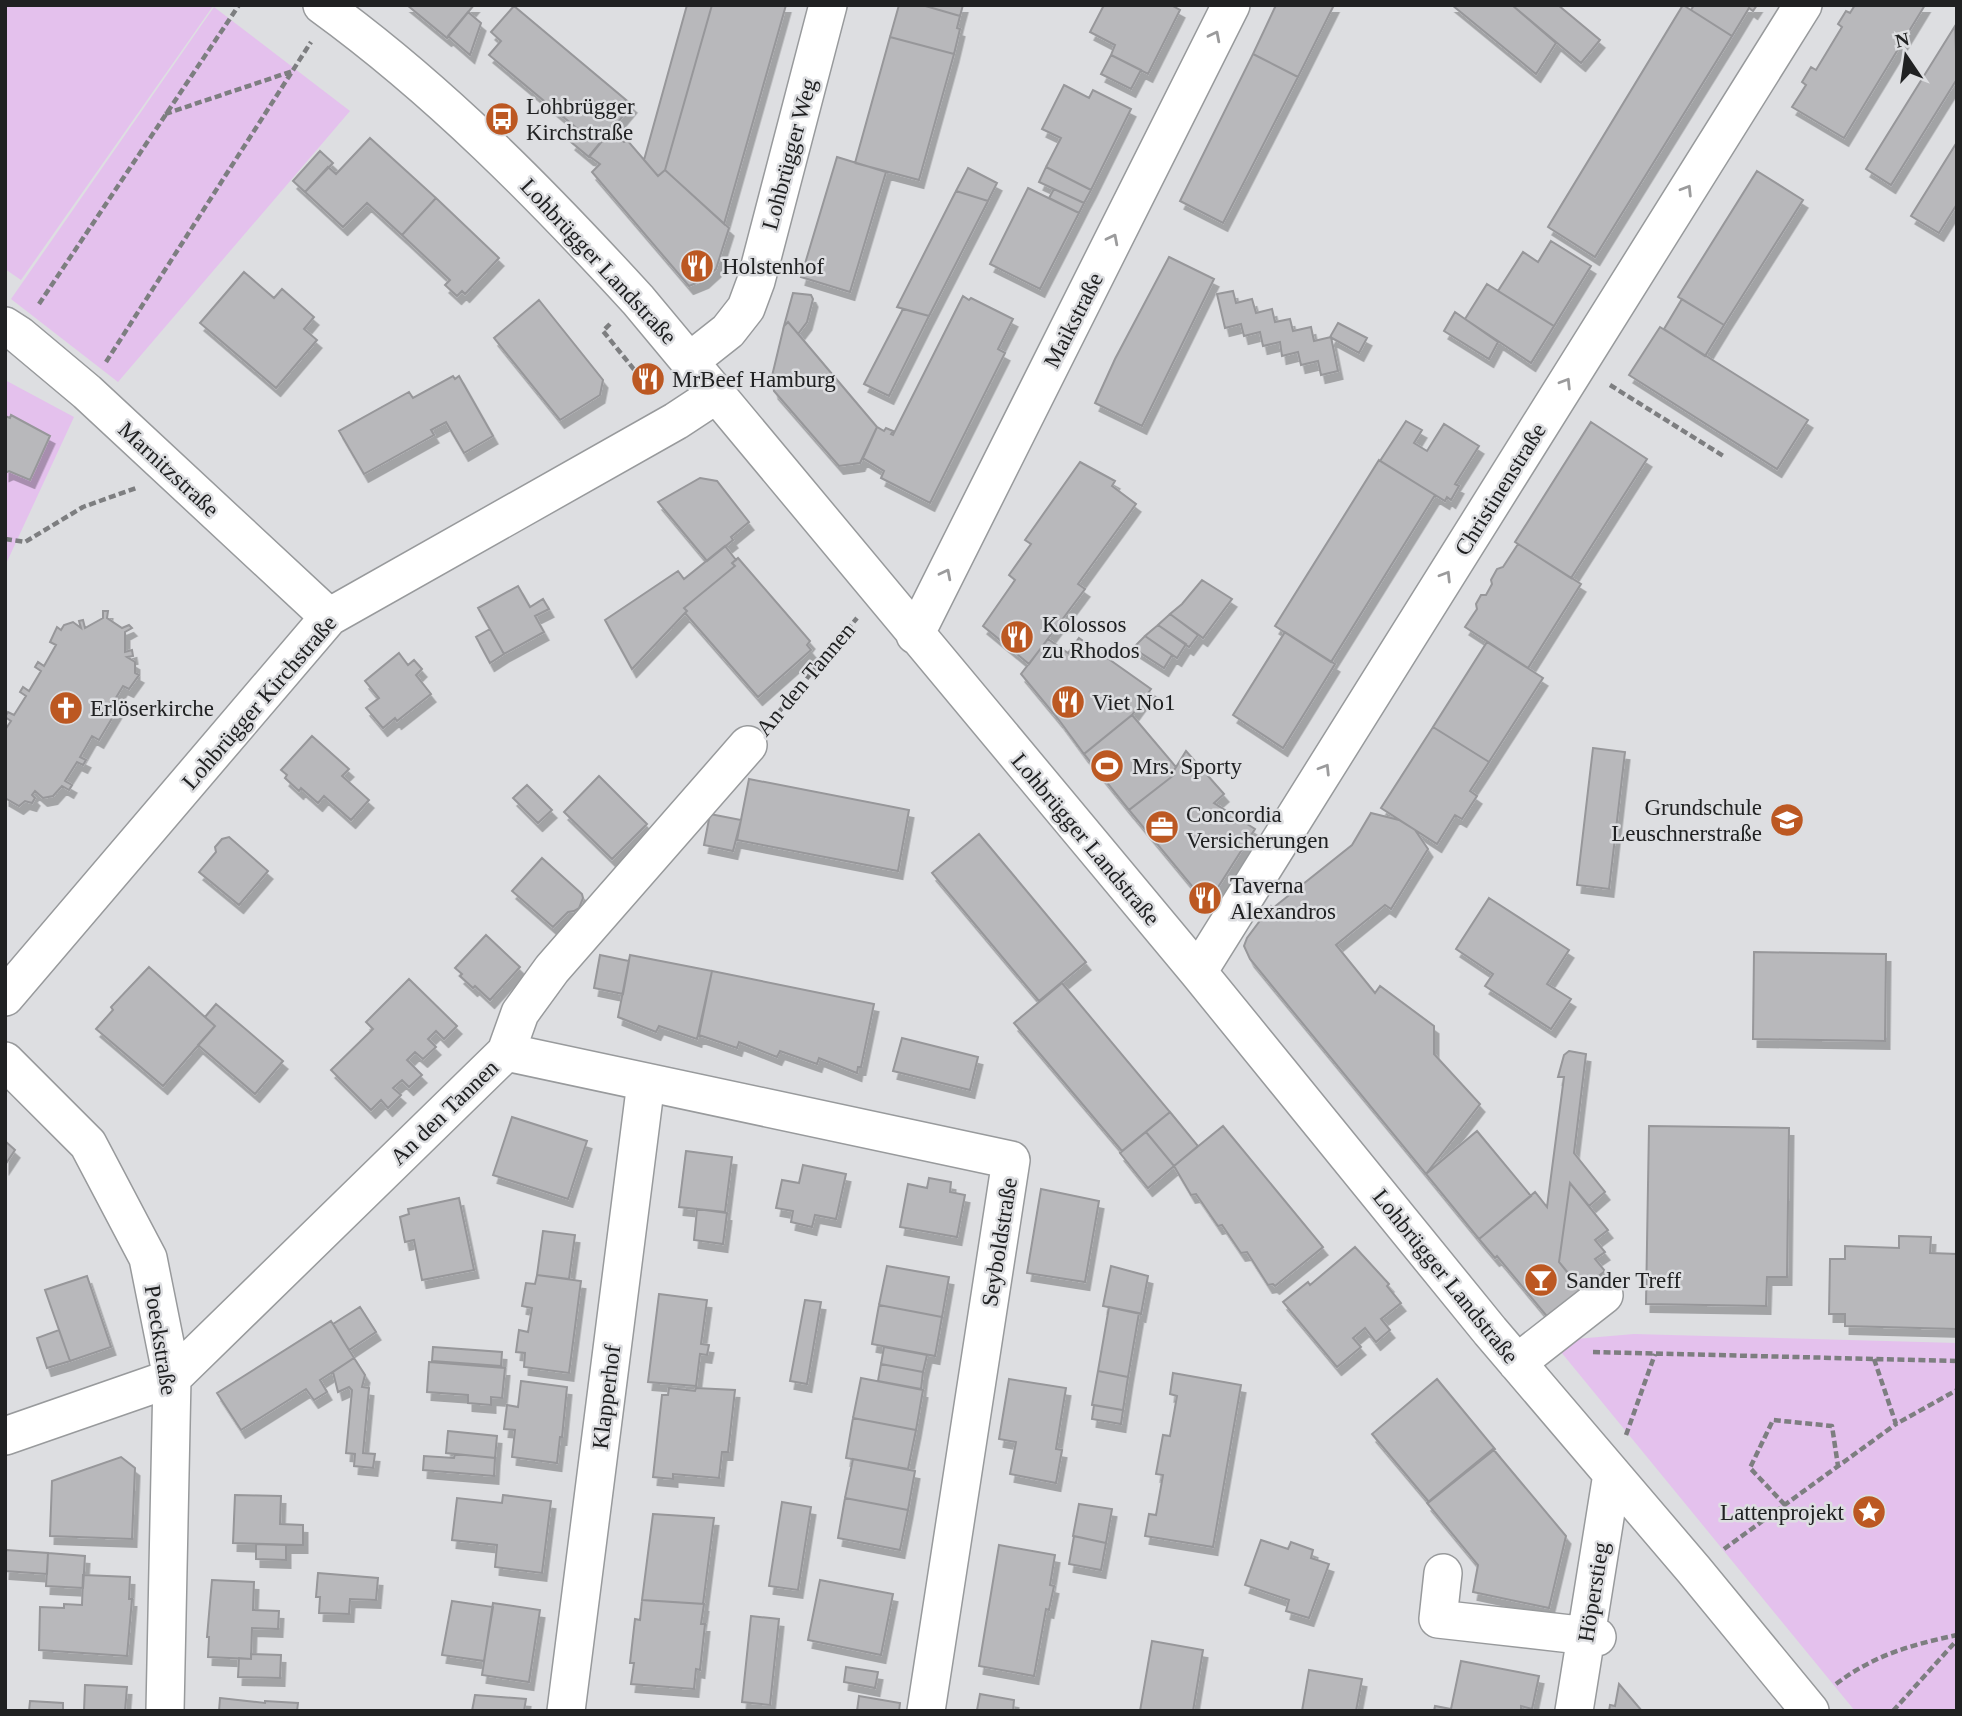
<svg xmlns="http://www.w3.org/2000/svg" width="1962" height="1716" font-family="'Times New Roman',serif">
  <defs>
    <filter id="shadow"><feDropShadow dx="4.5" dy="8" stdDeviation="0" flood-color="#0004"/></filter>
  </defs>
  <rect width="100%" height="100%" fill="#dddee1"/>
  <path fill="#e4c1ed" d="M5 5 213 6 21 280 5 269Z
    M214 7 350 111 118 382 11 299Z
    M5 380 74 417 5 566Z
    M1634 1334 1957 1343V1711H1855L1552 1341Z"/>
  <path fill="#b8b8bb" stroke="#97979a" stroke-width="2" filter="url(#shadow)" d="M407 5H474L447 38Z
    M687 5H712L665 170 658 176 644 160Z
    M712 5H786L724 224 665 170Z
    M899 5H922L960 16 957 28 960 29 954 54 890 37Z
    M922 5H963L960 16Z
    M1104 5H1171L1180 10 1148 74 1111 55 1115 45 1090 32Z
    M1276 5H1334L1298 77 1253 54Z
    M1452 5H1512L1556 43 1536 74Z
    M1512 5H1558L1600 40 1581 63Z
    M1683 5 1732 36 1595 257 1548 227Z
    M1694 5H1757L1753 11 1749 8 1732 36 1691 10Z
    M1855 5H1925L1844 138 1792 107 1806 85 1802 82 1811 67 1816 70 1842 27 1838 24 1846 11 1850 13Z
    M514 6 632 105 589 157 571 142 580 131 489 55 501 41 491 32Z
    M468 12 481 23 470 55 448 36Z
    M1955 26 1957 79 1891 185 1866 169Z
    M890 37 954 54 919 180 855 163Z
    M1253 54 1298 77 1223 223 1180 201Z
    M1111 55 1141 70 1131 89 1101 74Z
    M1064 85 1089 98 1093 90 1131 109 1091 190 1046 167 1061 138 1042 129Z
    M610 131 624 142 627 140 658 176 665 170 729 228 716 269 704 280 689 286 592 172 600 164 589 156Z
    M370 138 436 198 402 235 367 203 343 227 305 192 328 167 336 174Z
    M1957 142V204L1939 233 1911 216Z
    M320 151 333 163 305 192 293 181Z
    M837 157 886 172 850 292 801 277Z
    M1046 167 1091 190 1084 203 1039 182Z
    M968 168 997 183 988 201 956 191Z
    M1757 171 1803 200 1724 325 1678 297Z
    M1028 188 1079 213 1040 289 990 264Z
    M1054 189 1084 203 1079 213 1049 198Z
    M956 191 988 201 929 316 897 307Z
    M436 198 499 258 465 294 462 291 457 296 445 285 450 280 402 235Z
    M1551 241 1591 266 1554 326 1498 291 1523 252 1538 262Z
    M1169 257 1214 279 1142 426 1095 403 1115 359Z
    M244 272 274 298 282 289 314 317 304 329 317 340 276 388 200 323Z
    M1487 284 1554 326 1531 363 1465 319Z
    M1233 291 1236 303 1252 299 1256 313 1272 309 1275 322 1290 319 1293 331 1311 327 1314 341 1331 337 1338 371 1321 375 1318 361 1301 365 1298 352 1282 356 1280 342 1263 346 1260 332 1244 336 1241 324 1225 328 1217 294Z
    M793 293 811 295 813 299 807 322 798 334 788 322 784 326Z
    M963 296 969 300 971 298 1013 319 998 349 1005 353 930 503 881 478 884 471 863 458 877 427 884 431 886 428 893 431 891 434 893 435Z
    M1682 299 1724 325 1705 356 1664 329Z
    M539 300 603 380 600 395 560 420 494 338Z
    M903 309 929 316 889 396 864 384Z
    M1455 312 1498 342 1489 359 1444 331Z
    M788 322 877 427 860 463 839 466 774 391 772 376 784 326Z
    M1338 323 1367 338 1359 353 1330 337Z
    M1660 327 1808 420 1777 469 1629 375Z
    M453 376 455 379 459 376 493 436 464 453 446 422 431 430 434 435 364 474 339 431 409 392 413 398Z
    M11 415 50 436 30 480 9 471 5 473V416L10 418Z
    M1406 421 1422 430 1414 443 1427 451 1444 424 1479 446 1455 484 1459 486 1451 500 1447 497 1445 501 1380 461Z
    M1591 422 1647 459 1571 578 1515 542Z
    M1379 460 1435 495 1331 662 1275 626Z
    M1080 462 1115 481 1112 486 1136 504 1078 584 1085 589 1029 664 983 626 1015 580 1009 575 1031 544 1025 540Z
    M700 478 717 481 749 522 731 537 733 540 707 561 658 502Z
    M1518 544 1581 584 1528 668 1465 627 1477 609 1476 604 1481 595H1486L1492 584 1491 580 1497 569 1503 567Z
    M725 546 736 560 732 563 735 566 684 608 687 611 685 613 632 669 605 620 678 571 684 579Z
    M738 558 810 641 807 645 811 650 758 697 685 613 687 611 684 608 735 566 732 563Z
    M1202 580 1232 599 1203 638 1170 614 1182 604Z
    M518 586 530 607 543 599 549 609 535 616 544 632 504 654 478 608Z
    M103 611H108L107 618 122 628 129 625 132 628 125 632V652L132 650 133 656 127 657 135 662V673L139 675 129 689 123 686 111 706 117 710 99 740 92 736 80 757 86 760 83 765 77 762 65 781 72 785 69 790 62 786 53 796 43 798 35 791 32 795 35 798 32 803 25 801 19 806 5 798V730L11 721 5 717 8 712 14 715 26 696 20 692 23 687 29 691 41 671 35 667 38 662 44 666 56 645 50 642 57 627 61 630 64 625 73 622 81 628 79 621 83 620 85 628 103 618Z
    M1170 614 1198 635 1189 647 1158 625Z
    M1158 625 1186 644 1177 658 1145 636Z
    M490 629 504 654 490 663 476 637Z
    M1285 632 1335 664 1283 748 1233 715Z
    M1145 636 1172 655 1164 668 1133 648Z
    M1079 638 1151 689 1132 715 1084 754 1059 720 1021 674 1048 639 1068 653Z
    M1487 642 1543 678 1489 762 1433 727Z
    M399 653 408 665 414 660 422 669 416 675 431 694 397 721 395 718 383 728 366 708 379 698 365 681Z
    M1132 715 1176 767 1173 772 1174 775 1129 810 1084 754Z
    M1433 727 1489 762 1470 791 1477 796 1462 819 1455 815 1437 844 1381 808Z
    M312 736 349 769 342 776 369 800 351 820 324 796 318 803 301 788 299 791 285 778 287 775 281 770Z
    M1593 748 1625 752 1609 889 1577 885Z
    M1186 751 1224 794 1214 803 1255 829 1215 892 1196 891 1129 810 1174 775 1173 772Z
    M599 776 647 824 612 859 564 812Z
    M749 779 909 810 898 871 737 840Z
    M527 785 552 810 538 823 513 798Z
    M1371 813 1399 820 1415 830 1428 849 1391 909 1385 905 1336 945 1375 993 1380 986 1434 1026V1054L1480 1104 1426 1174 1250 959 1244 946 1247 938 1271 906 1273 908 1352 845Z
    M710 814 741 820 733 851 704 845Z
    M979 834 1086 962 1039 1001 932 873Z
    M229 837 268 871 239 905 199 872 216 852 215 847 222 839Z
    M542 858 582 894 583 898 579 908 574 911 568 912 553 927 512 891Z
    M1489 898 1569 950 1547 984 1571 999 1551 1029 1485 986 1493 974 1456 949Z
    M486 935 520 967 490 1000 475 986 473 988 460 976 462 974 455 968Z
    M1754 952 1886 954 1885 1041 1753 1039Z
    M600 955 629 961 623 994 594 988Z
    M630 955 712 971 697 1039 659 1026 656 1032 618 1017Z
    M149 967 215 1026 163 1086 96 1029 113 1010 111 1007Z
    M712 971 874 1004 861 1067H858L857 1073 819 1058 817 1064 780 1051 777 1057 739 1042 737 1048 699 1035Z
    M409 979 457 1026 444 1039 436 1031 428 1039 436 1047 423 1059 415 1052 407 1060 422 1075 409 1087 402 1080 393 1088 401 1095 388 1108 381 1100 371 1110 331 1070 373 1029 366 1022Z
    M1062 983 1170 1112 1122 1151 1014 1023Z
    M216 1004 283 1061 255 1094 198 1045 215 1026 205 1017Z
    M902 1038 978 1057 970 1090 893 1071Z
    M1569 1051 1586 1054 1574 1153 1605 1192 1589 1206 1570 1183 1559 1262 1584 1292 1550 1320 1497 1256 1495 1258 1479 1239 1535 1192 1547 1207 1564 1077H1558L1564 1055Z
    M1170 1112 1198 1146 1174 1166 1146 1132Z
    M512 1117 587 1141 568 1199 493 1175Z
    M1223 1126 1323 1247 1275 1286 1273 1284 1268 1285 1247 1252 1241 1253 1222 1225 1218 1226 1196 1194 1191 1195 1174 1166Z
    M1649 1126 1789 1128 1787 1277H1767L1766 1306 1646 1304Z
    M1477 1131 1531 1196 1479 1239 1426 1174Z
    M1146 1132 1174 1166 1148 1188 1120 1153Z
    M5 1141 15 1150 5 1165Z
    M686 1151 732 1157 725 1212 679 1207Z
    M803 1165 846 1174 836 1219 815 1215 812 1227 791 1222 793 1211 776 1208 782 1180 799 1183Z
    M929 1178 951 1182 950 1192 965 1195 957 1237 900 1227 908 1184 927 1188Z
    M1570 1183 1608 1230 1595 1240 1605 1252 1595 1259 1605 1271 1595 1279 1601 1288 1588 1298 1559 1262Z
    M1041 1189 1099 1201 1085 1282 1027 1273Z
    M459 1198 474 1270 422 1280 414 1240 405 1242 400 1217 409 1214 408 1209Z
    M697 1209 727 1213 723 1244 694 1240Z
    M543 1231 575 1235 569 1279 537 1275Z
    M1899 1236 1931 1237 1930 1253 1957 1254V1329L1845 1326V1314H1829L1830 1259H1845V1246L1899 1248Z
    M1355 1247 1389 1284 1387 1286 1401 1303 1381 1319 1390 1330 1376 1342 1365 1328 1353 1338 1361 1347 1337 1367 1283 1302 1308 1282 1310 1285Z
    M887 1266 949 1277 942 1317 879 1305Z
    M1111 1266 1148 1276 1141 1314 1103 1306Z
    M537 1275 581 1281 569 1373 524 1367 525 1353 516 1352 519 1330 528 1332 532 1308 522 1306 526 1283 535 1284Z
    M87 1276 111 1347 70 1361 45 1290Z
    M659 1294 707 1300 701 1344 709 1345 707 1355 700 1354 696 1386 648 1382Z
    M805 1300 821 1302 807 1384 790 1381Z
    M879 1305 942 1317 935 1356 872 1344Z
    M360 1307 376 1332 349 1350 333 1324Z
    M1109 1307 1139 1313 1128 1377 1098 1371Z
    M331 1321 354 1358 320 1380 327 1392 314 1400 306 1389 241 1430 217 1393Z
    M59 1330 70 1361 47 1368 37 1338Z
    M433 1347 502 1352 501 1366 432 1361Z
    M884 1347 927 1355 923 1372 881 1364Z
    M354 1358 365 1375 362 1387 369 1388 363 1453 375 1454 373 1468 354 1466 355 1454 346 1453 352 1390 349 1387 338 1392 333 1372Z
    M429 1362 505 1368 502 1398 491 1397V1405L468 1403V1395L427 1392Z
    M881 1364 923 1372 921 1389 878 1381Z
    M1098 1371 1128 1377 1123 1410 1092 1405Z
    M1173 1373 1241 1385 1213 1547 1145 1536 1149 1514 1156 1515 1163 1475 1156 1474 1163 1435 1170 1436 1177 1396 1170 1394Z
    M861 1378 923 1390 916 1430 853 1418Z
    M1009 1379 1066 1388 1056 1449 1062 1450 1056 1483 1010 1474 1016 1442 999 1439Z
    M1437 1379 1495 1449 1429 1502 1372 1434Z
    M521 1381 567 1387 562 1437H560L557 1463 512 1457 515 1430 504 1429 507 1405 518 1407Z
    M669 1388 695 1391 696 1388 735 1390 728 1452H722L719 1478 673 1474V1479L653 1477 662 1395H668Z
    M1094 1405 1123 1410 1121 1424 1092 1419Z
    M853 1418 916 1430 908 1469 846 1458Z
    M448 1431 497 1436 495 1458 446 1453Z
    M1493 1449 1566 1536 1549 1608 1473 1592 1478 1565 1427 1503Z
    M455 1454 495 1458 494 1476 423 1470 424 1456 454 1458Z
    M121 1457 135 1468 132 1539 50 1536 52 1481Z
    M853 1459 915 1471 908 1510 845 1498Z
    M235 1495 281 1496 280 1524 303 1525V1545L233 1543Z
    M503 1495 551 1501 542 1573 495 1567 497 1545 452 1540 457 1498 502 1503Z
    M845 1498 908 1510 900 1550 838 1538Z
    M782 1502 811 1507 798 1590 769 1586Z
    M1079 1504 1112 1509 1106 1543 1073 1536Z
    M653 1514 714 1518 703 1604 642 1600Z
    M1074 1536 1106 1543 1101 1570 1069 1564Z
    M1261 1540 1288 1549 1291 1542 1313 1550 1311 1558 1329 1564 1309 1618 1286 1611 1289 1600 1245 1585Z
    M256 1544 286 1545V1560L256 1559Z
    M999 1545 1055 1555 1050 1585 1054 1586 1049 1610 1046 1609 1034 1676 979 1666Z
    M6 1550 48 1553 47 1574 5 1571Z
    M48 1553 85 1556 83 1588 46 1586Z
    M318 1573 378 1578 376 1600 350 1599 349 1614 319 1613 320 1597H316Z
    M83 1575 130 1577 129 1599H132L127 1656 39 1650 40 1607 64 1608V1604L82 1605Z
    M212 1580 254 1582 253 1610 279 1611 278 1629 252 1628 251 1659 208 1657 209 1637H207Z
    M820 1580 893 1594 881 1655 808 1640Z
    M642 1600 704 1604 701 1624H705L700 1670 696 1669 694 1689 631 1684 634 1663H630L635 1619 640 1620Z
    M452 1601 493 1607 484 1661 442 1655Z
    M493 1603 540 1610 529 1682 482 1675Z
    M751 1616 779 1619 770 1705 742 1702Z
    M1152 1641 1203 1650 1193 1711H1140Z
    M251 1654 281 1655 280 1678 238 1677 239 1658 251 1659Z
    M1461 1661 1539 1676 1532 1709 1521 1706V1711H1434L1435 1706 1451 1709Z
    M846 1667 878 1672 875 1688 844 1682Z
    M1309 1670 1362 1679 1356 1711H1302Z
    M1619 1684 1642 1711H1609L1610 1705 1615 1706Z
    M85 1685 127 1687 125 1711H84Z
    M980 1694 1014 1700 1013 1711 977 1710Z
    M475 1695 526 1699 524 1711H472Z
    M859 1696 900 1703 899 1711H857Z
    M220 1698 265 1703V1701L298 1703 297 1711H219Z
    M30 1701 63 1703V1711H29Z"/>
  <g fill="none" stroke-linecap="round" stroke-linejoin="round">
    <g stroke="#989a9c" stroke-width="40">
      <path id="minor" d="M322 5C439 90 540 193 638 300L1198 972 1490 1331 1694 1570 1810 1711
        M5 326 19 335 87 392 329 617
        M690 361 728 331 746 308 756 281 828 5
        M915 635 1231 5
        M1198 972 1803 5
        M5 997 329 617 676 421 717 394
        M506 1052 1011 1160 926 1711
        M5 1061 88 1144 148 1258 172 1378 165 1711
        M1517 1363 1604 1295
        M5 1436 172 1378 506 1052 520 1013 552 969 748 745
        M1443 1573 1438 1619 1597 1637
        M566 1711 646 1082
        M1574 1711 1612 1474"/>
    </g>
    <path stroke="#7d7e80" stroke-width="4.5" stroke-dasharray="7 3.5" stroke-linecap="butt" d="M165 114 293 71
      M39 304 239 5
      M610 324 603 331 653 393
      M106 362 311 42
      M1610 385 1725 457
      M5 539 25 542 83 507 136 488
      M773 719 857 618
      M1593 1352 1957 1361
      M1874 1359 1896 1424 1957 1390
      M1626 1435 1655 1354
      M1785 1505 1750 1468 1773 1420 1832 1426 1838 1466
      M1724 1549 1896 1424
      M1836 1684C1874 1655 1911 1645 1957 1635
      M1893 1711 1957 1640"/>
    <use href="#minor" stroke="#fff" stroke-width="37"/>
  </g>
  <defs><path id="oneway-chevron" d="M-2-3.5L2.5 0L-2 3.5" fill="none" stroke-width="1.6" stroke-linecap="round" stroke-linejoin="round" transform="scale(1.75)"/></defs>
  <g stroke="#9b9b9c">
    <use href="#oneway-chevron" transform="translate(1215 36) rotate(-63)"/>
    <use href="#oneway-chevron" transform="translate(1687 190) rotate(-58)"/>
    <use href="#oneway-chevron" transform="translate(1113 239) rotate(-63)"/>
    <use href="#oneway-chevron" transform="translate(1566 383) rotate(-58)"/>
    <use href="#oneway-chevron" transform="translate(946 574) rotate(-63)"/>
    <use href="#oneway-chevron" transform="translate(1446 576) rotate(-58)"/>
    <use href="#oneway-chevron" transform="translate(1325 769) rotate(-58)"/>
  </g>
  <defs>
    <g id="bus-disc" transform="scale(1.75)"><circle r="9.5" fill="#bc5822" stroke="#dddee1"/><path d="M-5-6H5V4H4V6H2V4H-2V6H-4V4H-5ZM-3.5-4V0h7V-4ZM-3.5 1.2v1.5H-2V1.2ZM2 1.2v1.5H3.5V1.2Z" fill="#fff"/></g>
    <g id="restaurant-disc" transform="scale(1.75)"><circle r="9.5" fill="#bc5822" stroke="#dddee1"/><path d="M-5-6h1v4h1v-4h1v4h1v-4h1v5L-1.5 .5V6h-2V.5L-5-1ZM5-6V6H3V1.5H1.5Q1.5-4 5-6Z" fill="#fff"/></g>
    <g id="church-disc" transform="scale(1.75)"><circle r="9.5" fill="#bc5822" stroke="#dddee1"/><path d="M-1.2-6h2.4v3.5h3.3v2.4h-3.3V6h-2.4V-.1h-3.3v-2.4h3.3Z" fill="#fff"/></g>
    <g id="stadium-disc" transform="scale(1.75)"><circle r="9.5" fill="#bc5822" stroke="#dddee1"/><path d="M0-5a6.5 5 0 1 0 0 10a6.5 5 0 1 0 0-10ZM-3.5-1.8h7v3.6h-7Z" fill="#fff"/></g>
    <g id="school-disc" transform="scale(1.75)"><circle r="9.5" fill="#bc5822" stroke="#dddee1"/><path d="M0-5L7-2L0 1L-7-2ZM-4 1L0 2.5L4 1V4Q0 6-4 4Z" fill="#fff"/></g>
    <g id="office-disc" transform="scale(1.75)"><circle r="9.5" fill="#bc5822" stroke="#dddee1"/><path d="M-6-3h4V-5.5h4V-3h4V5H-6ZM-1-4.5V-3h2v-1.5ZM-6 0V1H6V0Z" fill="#fff"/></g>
    <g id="bar-disc" transform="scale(1.75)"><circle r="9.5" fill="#bc5822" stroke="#dddee1"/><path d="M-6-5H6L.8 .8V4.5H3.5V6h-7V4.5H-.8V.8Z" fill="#fff"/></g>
    <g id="sight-disc" transform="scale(1.75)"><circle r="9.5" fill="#bc5822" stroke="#dddee1"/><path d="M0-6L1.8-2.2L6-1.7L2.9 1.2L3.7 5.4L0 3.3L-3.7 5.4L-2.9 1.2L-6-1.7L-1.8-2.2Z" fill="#fff"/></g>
  </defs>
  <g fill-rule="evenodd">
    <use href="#bus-disc" x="502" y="119"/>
    <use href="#restaurant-disc" x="697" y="266"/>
    <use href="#restaurant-disc" x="648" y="379"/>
    <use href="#restaurant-disc" x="1017" y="637"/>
    <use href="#restaurant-disc" x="1068" y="702"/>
    <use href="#church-disc" x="66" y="708"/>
    <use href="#stadium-disc" x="1107" y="766"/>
    <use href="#school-disc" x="1787" y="820"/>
    <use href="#office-disc" x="1162" y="827"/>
    <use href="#restaurant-disc" x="1205" y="898"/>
    <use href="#bar-disc" x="1541" y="1280"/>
    <use href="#sight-disc" x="1869" y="1512"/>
  </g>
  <g text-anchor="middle" stroke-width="5" stroke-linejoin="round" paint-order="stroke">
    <g font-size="23" fill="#202122" stroke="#dddee1" text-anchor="start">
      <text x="526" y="114">Lohbrügger<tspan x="526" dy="26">Kirchstraße</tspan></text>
      <text x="722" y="274">Holstenhof</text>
      <text x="672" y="387">MrBeef Hamburg</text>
      <text x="1042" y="632">Kolossos<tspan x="1042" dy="26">zu Rhodos</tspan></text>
      <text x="1092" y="710">Viet No1</text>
      <text x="90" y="716">Erlöserkirche</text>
      <text x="1132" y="774">Mrs. Sporty</text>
      <text x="1762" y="815" text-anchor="end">Grundschule<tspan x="1762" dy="26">Leuschnerstraße</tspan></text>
      <text x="1186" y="822">Concordia<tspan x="1186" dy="26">Versicherungen</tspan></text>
      <text x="1230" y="893">Taverna<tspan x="1230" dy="26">Alexandros</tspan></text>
      <text x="1566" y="1288">Sander Treff</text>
      <text x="1844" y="1520" text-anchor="end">Lattenprojekt</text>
    </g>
    <g font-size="23" fill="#202122" stroke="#dddee1">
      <text transform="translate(789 154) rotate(-75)" y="8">Lohbrügger Weg</text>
      <text transform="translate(599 261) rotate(47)" y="8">Lohbrügger Landstraße</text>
      <text transform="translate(1073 320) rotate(-63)" y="8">Maikstraße</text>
      <text transform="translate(169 469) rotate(43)" y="8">Marnitzstraße</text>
      <text transform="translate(1500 489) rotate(-58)" y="8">Christinenstraße</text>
      <text transform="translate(805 679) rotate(-50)" y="8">An den Tannen</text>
      <text transform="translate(259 702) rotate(-49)" y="8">Lohbrügger Kirchstraße</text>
      <text transform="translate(1086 839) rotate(50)" y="8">Lohbrügger Landstraße</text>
      <text transform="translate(444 1112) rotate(-44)" y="8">An den Tannen</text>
      <text transform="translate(999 1242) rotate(-81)" y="8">Seyboldstraße</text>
      <text transform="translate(1446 1276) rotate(51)" y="8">Lohbrügger Landstraße</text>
      <text transform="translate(161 1340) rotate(81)" y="8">Poeckstraße</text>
      <text transform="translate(606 1397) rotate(-83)" y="8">Klapperhof</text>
      <text transform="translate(1593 1592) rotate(-81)" y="8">Höperstieg</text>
    </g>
  </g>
  <rect width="1962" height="1716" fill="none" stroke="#202122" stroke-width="14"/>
  <g transform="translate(1906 56) rotate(347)" stroke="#dddee1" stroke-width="5" paint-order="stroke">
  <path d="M0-5L12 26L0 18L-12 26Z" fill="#202122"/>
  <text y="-10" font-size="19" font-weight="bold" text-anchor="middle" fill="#202122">N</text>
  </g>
</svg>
